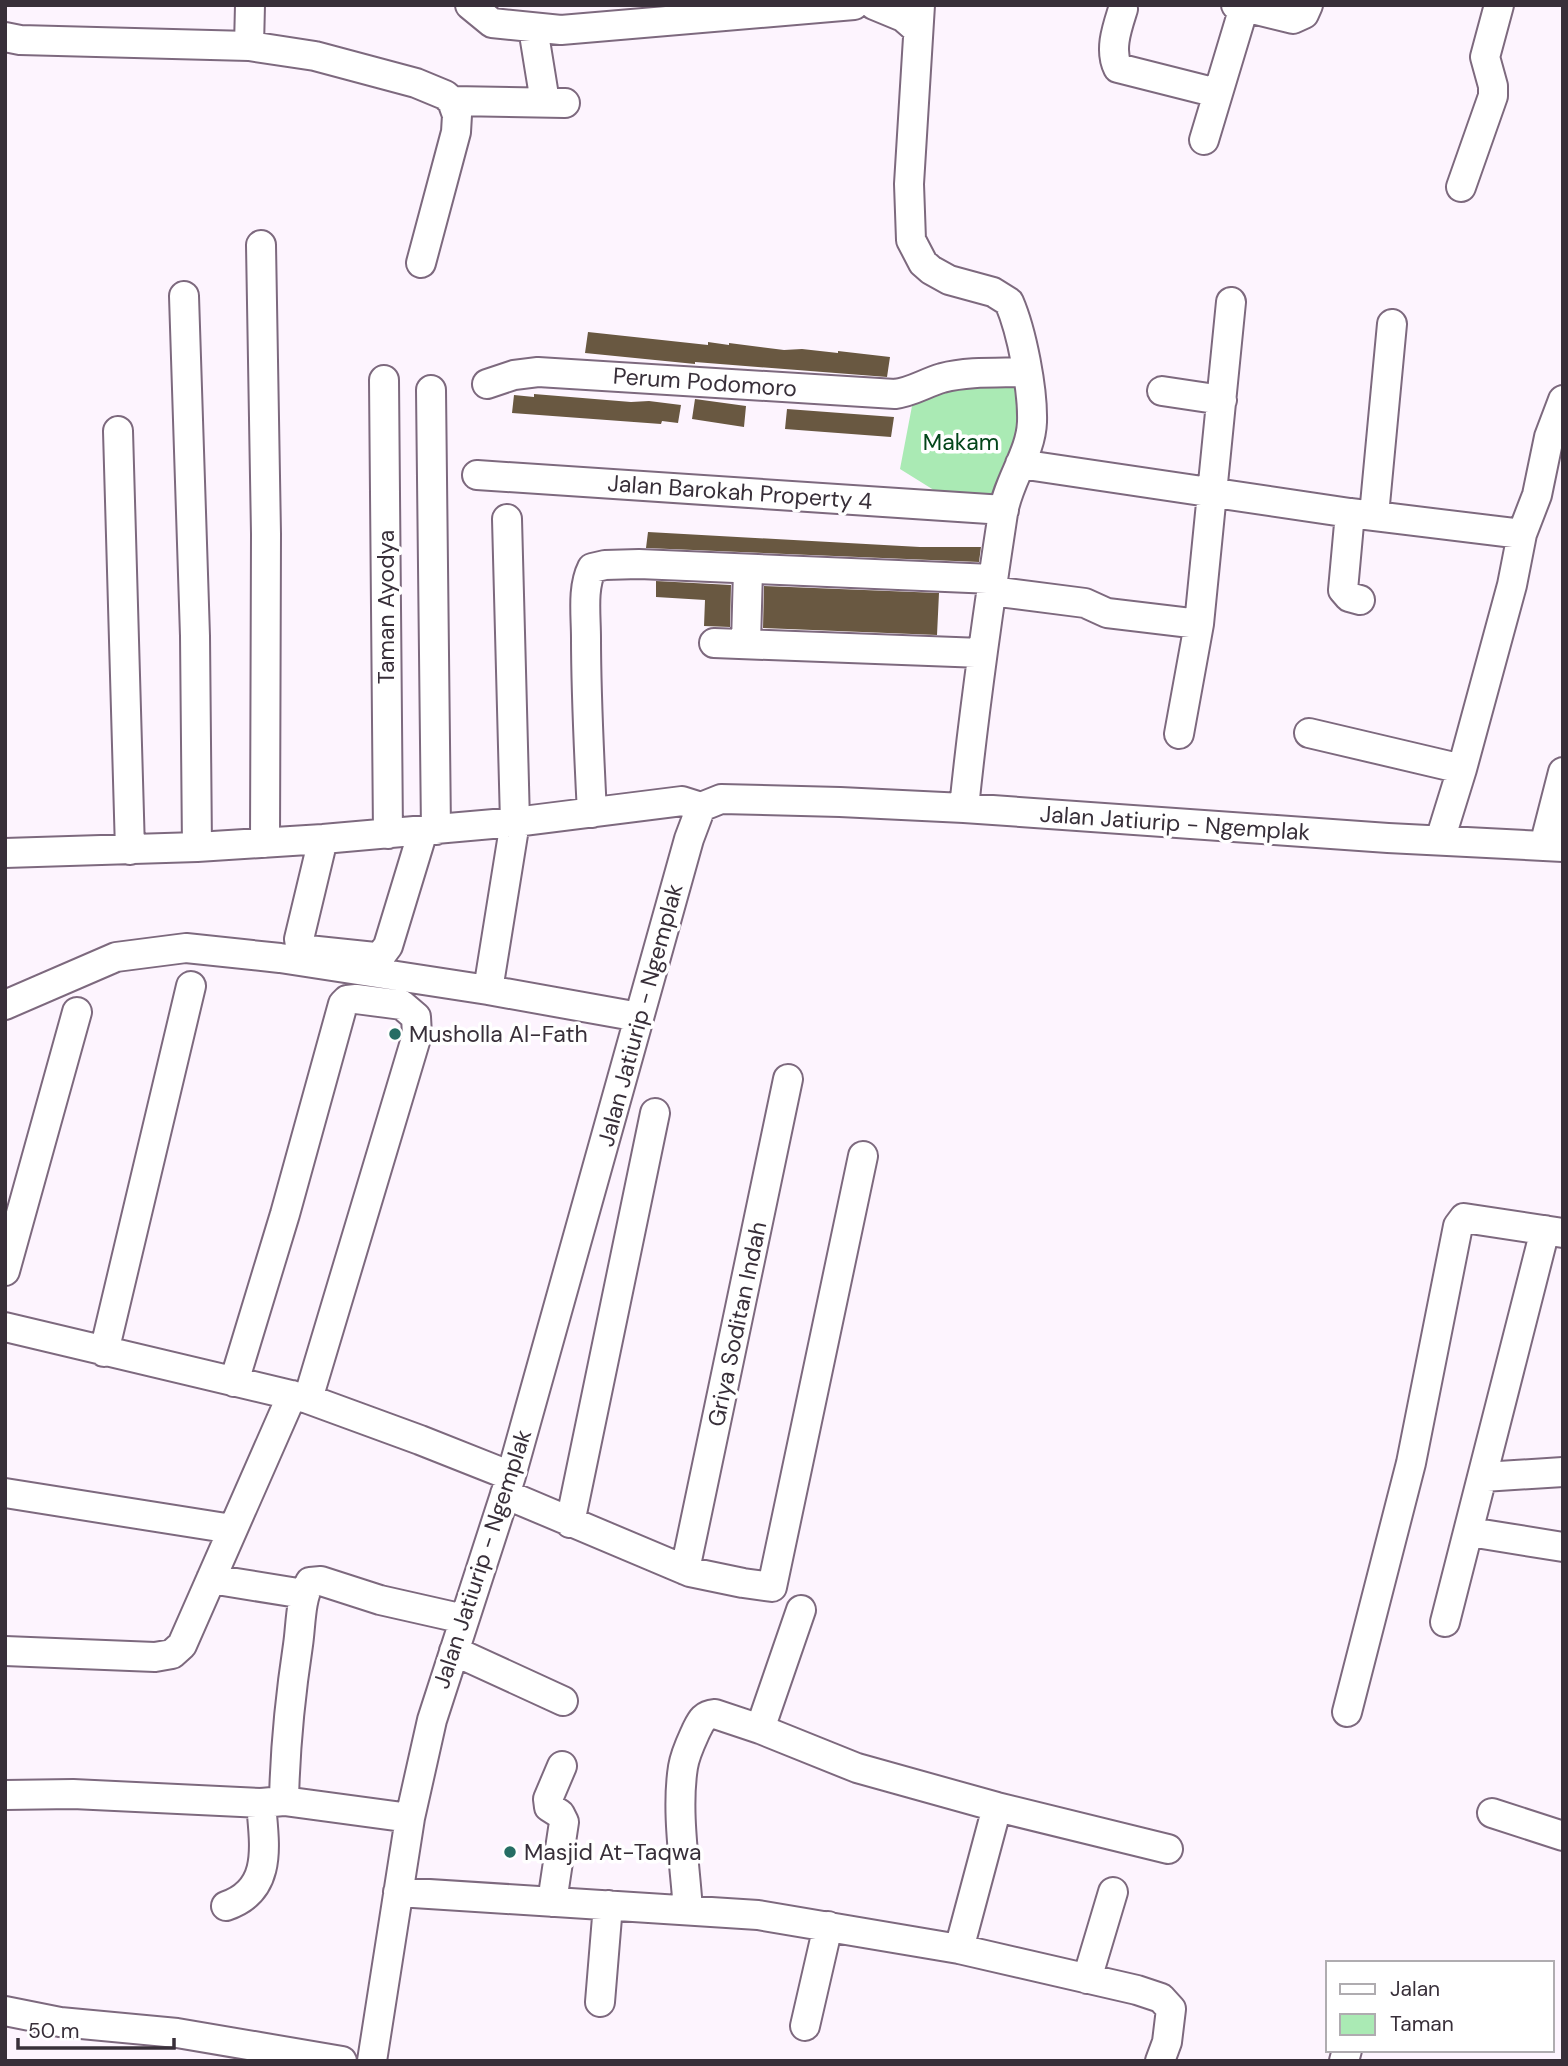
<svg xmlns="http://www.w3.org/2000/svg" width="1568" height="2066" font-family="'DM Sans',sans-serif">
  <rect width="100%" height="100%" fill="#fdf4fe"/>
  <path fill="#aaeab4" d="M995 384 1019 389 1023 416 994 499 945 497 900 469 912 406C944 385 958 386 995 384Z"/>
  <path fill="#695841" d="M588 332 708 345V342L729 345V343L784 350 802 349 838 353V351L890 357 887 377 695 362V364L585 353Z
    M534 394 631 402 649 401 681 405 678 423 662 421 661 424 512 413 514 395 534 397Z
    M695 399 746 406 744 427 692 419Z
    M787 409 894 417 891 437 785 429Z
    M648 532 920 547H981L979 562 646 548Z
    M656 581 731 585 730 627 704 626 705 600 656 597Z
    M764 586 939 593 937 635 763 628Z"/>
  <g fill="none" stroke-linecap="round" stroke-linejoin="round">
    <g stroke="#7d697e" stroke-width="32">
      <path id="minor" d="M470 5 492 23 561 30 854 5
        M874 5 903 17 918 30
        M920 5 909 184 911 240 923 263 931 270 949 280 993 292 1009 302C1022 332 1033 390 1032 422 1031 453 1008 481 1003 513 988 611 974 709 964 808
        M1236 5 1293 19 1304 14 1308 5
        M1123 9C1117 28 1109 50 1118 68L1217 93
        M533 28 545 102
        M5 37 20 40 249 46 315 56 416 83 445 95 452 101 457 115 456 132 421 263
        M249 46 250 5
        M452 101 565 103
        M1204 140 1244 7
        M1461 187 1493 96V86L1485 57 1499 5
        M261 245 266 534 265 843
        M184 296 195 636 197 847
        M384 380 388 834
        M487 384 514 375 538 372 895 394C912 392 925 383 942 378 969 371 999 373 1027 372
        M431 390 436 830
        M1162 391 1222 400
        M118 431 130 850
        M1020 464 1350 513 1522 534
        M477 475 1004 510
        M1350 513 1343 590 1349 597 1360 600
        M1374 515 1392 324
        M991 591 1085 603 1107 613 1199 624 1231 302
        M714 643 982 653
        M746 643 748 570
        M1309 733 1462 769
        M1179 734 1199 624
        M592 813C589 755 586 696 586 638 586 615 582 588 592 568L605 565 639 564 993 579
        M323 839 299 939 300 945 308 950 375 957 382 954 388 946 423 831
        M1440 840 1462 769 1512 585 1522 534 1537 495 1549 437 1563 400
        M1544 846 1563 772
        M5 853 197 847 323 839 515 822 682 801 701 807
        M488 990 515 822 507 519
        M5 1005 116 957 186 948 280 958 488 990 639 1017
        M5 1271 77 1012
        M5 1327 308 1399 420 1440 511 1476
        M104 1352 191 986
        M234 1382 285 1214 343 1004 347 1000 356 999 402 1005 416 1017 417 1035 308 1399
        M1483 1477 1563 1472
        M5 1493 232 1529
        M505 1494 690 1572 743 1583 772 1587 863 1156
        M570 1523 655 1113
        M1470 1532 1563 1547
        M685 1570 788 1079
        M211 1579 304 1594
        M1445 1622 1545 1230
        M5 1651 155 1657 172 1654 182 1645 292 1395
        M454 1651 563 1701
        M1347 1712 1411 1463 1458 1226 1464 1218 1563 1233
        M760 1729 857 1768 997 1807 1168 1849
        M5 1795 73 1794 261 1803 284 1801 410 1818
        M284 1801C285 1748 290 1698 298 1645 301 1625 300 1600 310 1582L321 1581 380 1600 464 1619
        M1492 1813 1563 1836
        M398 1892 758 1915 959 1949 1137 1990 1161 1998 1171 2009 1167 2042 1160 2061
        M552 1902 564 1822 560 1814 549 1807 548 1799 562 1766
        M226 1906C274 1890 264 1843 261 1803
        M688 1910C685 1865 676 1811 683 1767 685 1754 691 1742 696 1731 701 1721 703 1715 715 1714L760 1729 801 1610
        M959 1949 997 1807
        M1087 1979 1113 1892
        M600 2002 608 1905
        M5 2011 60 2022 177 2033 342 2061
        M805 2026 828 1926
        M372 2061 410 1818 432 1720 511 1476 689 839 701 807 721 799 840 802 964 808 1388 838 1563 847
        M1344 2061 1347 2050"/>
    </g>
    <use href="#minor" stroke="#fff" stroke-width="28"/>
  </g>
  <g fill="#266d64" stroke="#fff" stroke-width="2.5">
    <circle cx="395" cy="1034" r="7"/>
    <circle cx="510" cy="1852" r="7"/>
  </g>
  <g text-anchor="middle" stroke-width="7" stroke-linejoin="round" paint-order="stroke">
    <g font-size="23" fill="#382f39" stroke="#fff">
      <text transform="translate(705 382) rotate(4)" y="8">Perum Podomoro</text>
      <text transform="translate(740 492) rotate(4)" y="8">Jalan Barokah Property 4</text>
      <text transform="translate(386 607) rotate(-90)" y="8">Taman Ayodya</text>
      <text transform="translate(1175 823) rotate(4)" y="8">Jalan Jatiurip - Ngemplak</text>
      <text transform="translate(640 1015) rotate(-75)" y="8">Jalan Jatiurip - Ngemplak</text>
      <text transform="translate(737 1324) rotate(-78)" y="8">Griya Soditan Indah</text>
      <text transform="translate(482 1559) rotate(-72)" y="8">Jalan Jatiurip - Ngemplak</text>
    </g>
    <g font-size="23" fill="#03451a" stroke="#fff">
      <text x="961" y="450">Makam</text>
    </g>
    <g font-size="23" fill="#382f39" stroke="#fff" text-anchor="start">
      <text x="409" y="1042">Musholla Al-Fath</text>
      <text x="524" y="1860">Masjid At-Taqwa</text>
    </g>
  </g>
  <rect width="1568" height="2066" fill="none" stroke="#382f39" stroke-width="14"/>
  <rect x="1326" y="1961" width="228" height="91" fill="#ffffff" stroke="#afacb0" stroke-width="2"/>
  <rect x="1340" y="1984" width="35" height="10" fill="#ffffff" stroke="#afacb0" stroke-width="2"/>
  <text x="1390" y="1996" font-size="21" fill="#382f39">Jalan</text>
  <rect x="1340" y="2014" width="35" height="21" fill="#aaeab4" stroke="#afacb0" stroke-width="2"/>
  <text x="1390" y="2031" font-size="21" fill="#382f39">Taman</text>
  <path d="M18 2038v10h156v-10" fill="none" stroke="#382f39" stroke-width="3.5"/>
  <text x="28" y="2038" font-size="21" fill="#382f39" stroke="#ffffff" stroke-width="5" paint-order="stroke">50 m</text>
</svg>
